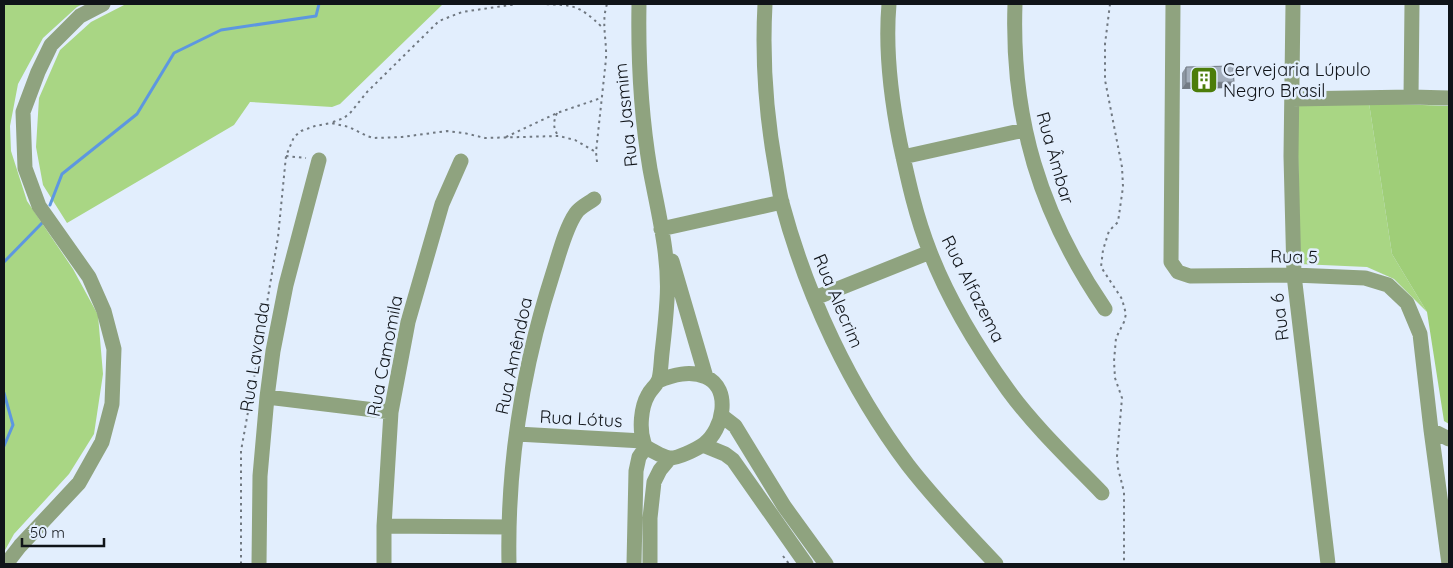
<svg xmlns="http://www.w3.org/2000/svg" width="1453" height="568" font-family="Quicksand,sans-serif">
  <rect width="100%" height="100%" fill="#e2eefd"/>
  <path fill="#a9d684" d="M4 4H83L77 7 43 38 18 84 10 126 11 151 27 201 73 269 98 315 103 374 94 434 69 474 14 534 4 552Z
    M126 4H443L340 104 332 107 250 102 234 125 67 223 43 185 36 147 39 98 60 50 91 22Z
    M1297 99 1369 103 1392 254 1427 312 1394 279 1367 267 1300 264Z"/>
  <path fill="#9fce78" d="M1369 103 1449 106V424L1444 421 1427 312 1392 254Z"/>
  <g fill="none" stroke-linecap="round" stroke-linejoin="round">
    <path stroke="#5d97e0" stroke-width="3" d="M50 205 62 174 137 114 174 53 221 30 316 16 319 4
      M4 262 43 222
      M4 393 13 425 4 446"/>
    <path stroke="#707881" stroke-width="2" stroke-dasharray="2.5 4" stroke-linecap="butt" d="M540 4C574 5 578 4 603 28
      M1110 4 1105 44V80L1122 167 1123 187 1118 222 1109 231 1103 250 1101 267 1122 299 1126 314 1124 322 1116 338 1114 361 1115 378 1122 398 1117 456 1118 468 1124 492V564
      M557 113C553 123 553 126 558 136
      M333 122 344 118 351 112 367 92 439 21 462 12 517 4
      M506 137 557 113 601 98
      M286 156 306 158
      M597 162 596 152 606 59C607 40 601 23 607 4
      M261 339 278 237 286 156 294 137 301 131 315 126 331 123 349 127 367 136 373 138 402 137 447 131 464 133 485 138 559 136 575 140 596 152
      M783 556 789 564
      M241 564V451L258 356"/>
    <path stroke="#8fa37f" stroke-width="15" d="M639 4C638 59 641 115 650 169 658 212 670 257 667 300 666 318 664 336 662 353 661 362 661 371 659 379 657 385 651 389 648 395 641 407 639 429 644 443 645 447 648 448 651 450 657 453 663 457 669 458 677 459 697 449 704 444 723 430 732 389 706 377 690 370 673 375 658 381
      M765 4C762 59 766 115 776 170 778 181 779 192 782 203 807 296 850 388 908 465 935 500 966 532 996 564
      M889 4C885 50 891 98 900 143 908 180 916 217 930 252 949 301 977 347 1008 390 1035 427 1070 460 1102 493
      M1015 4C1011 119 1040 214 1105 309
      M1173 4 1171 262 1178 272 1190 276 1294 275 1365 278 1388 285 1407 303 1420 334 1431 430 1449 564
      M1293 4 1291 156 1294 275 1328 564
      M1411 97 1412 4
      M1292 99 1411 97 1449 98
      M903 157 1024 130
      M661 229 782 202
      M672 261 706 377
      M815 298 930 252
      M267 397 391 412
      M722 416 735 426 784 506 826 564
      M1431 430 1449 439
      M517 434 643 441
      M703 445 725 454 733 460 806 564
      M384 526 508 527
      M6 564 20 546 79 483 102 442 112 404 114 349 104 311 89 277 39 206 25 168 23 112 38 72 51 45 80 16 103 4
      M259 564 260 476 267 397 273 351 286 285 319 160
      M384 564V526L391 412 408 322 442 204 461 161
      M509 564C507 466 523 366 553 273 559 255 565 229 576 213 580 207 589 203 594 199
      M634 564 636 471 639 457 646 447
      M650 564V518L654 482 660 470 670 458"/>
  </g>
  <path fill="#8c96a2" d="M1186 67 1229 88 1182 89V73Z"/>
  <path fill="#727a84" d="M1234 82 1229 88 1182 89 1186 83Z"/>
  <path fill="#a3aebc" stroke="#727a84" d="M1233 66 1234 82 1186 83V67Z"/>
  <defs>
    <g id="building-square" transform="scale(1.4375)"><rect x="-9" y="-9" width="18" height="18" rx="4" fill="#4c7d0a" stroke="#e2eefd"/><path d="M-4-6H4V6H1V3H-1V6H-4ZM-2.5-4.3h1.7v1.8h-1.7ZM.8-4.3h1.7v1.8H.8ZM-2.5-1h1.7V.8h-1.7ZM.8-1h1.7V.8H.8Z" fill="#fff"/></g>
  </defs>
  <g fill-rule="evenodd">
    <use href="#building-square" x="1204" y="80"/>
  </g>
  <g text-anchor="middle" stroke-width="5" stroke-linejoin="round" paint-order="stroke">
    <g font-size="18" fill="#101419" stroke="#e2eefd" text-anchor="start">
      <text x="1223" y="76">Cervejaria Lúpulo<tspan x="1223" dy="21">Negro Brasil</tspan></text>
    </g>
    <g font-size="18" fill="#101419" stroke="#e2eefd">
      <text transform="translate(626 115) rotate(-96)" y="6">Rua Jasmim</text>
      <text transform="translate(1055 158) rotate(74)" y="6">Rua Âmbar</text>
      <text transform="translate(1294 257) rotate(1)" y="6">Rua 5</text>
      <text transform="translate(973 289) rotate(63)" y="6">Rua Alfazema</text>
      <text transform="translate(838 301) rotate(67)" y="6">Rua Alecrim</text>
      <text transform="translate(1280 317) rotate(-97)" y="6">Rua 6</text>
      <text transform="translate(385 356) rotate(-79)" y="6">Rua Camomila</text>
      <text transform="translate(514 356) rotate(-78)" y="6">Rua Amêndoa</text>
      <text transform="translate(255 357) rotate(-81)" y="6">Rua Lavanda</text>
      <text transform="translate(581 419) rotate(3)" y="6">Rua Lótus</text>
    </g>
  </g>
  <rect width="1453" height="568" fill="none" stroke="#101419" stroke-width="10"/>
  <path d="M22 538v8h82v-8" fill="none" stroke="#101419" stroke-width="2.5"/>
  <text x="30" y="538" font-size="15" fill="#101419" stroke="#e2eefd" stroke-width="4" paint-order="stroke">50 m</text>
</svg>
